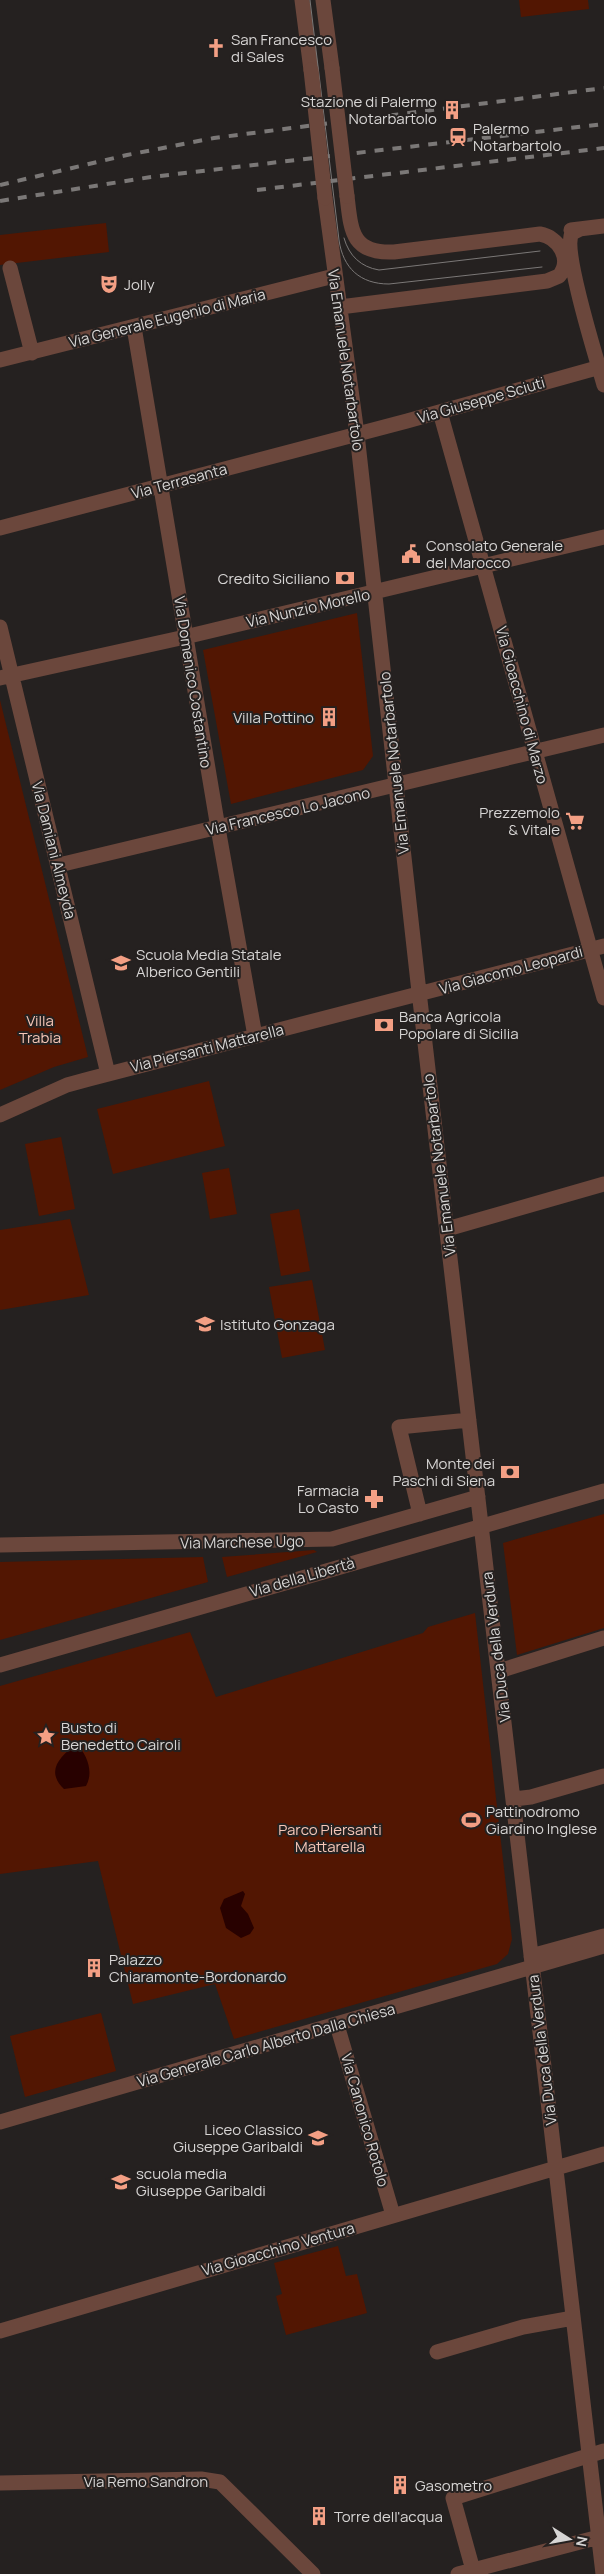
<svg xmlns="http://www.w3.org/2000/svg" width="604" height="2574" font-family="Manrope,sans-serif">
<rect width="100%" height="100%" fill="#252120"/>
<path fill="#521602" d="M519,0H588L589,9L521,17Z
M106,223L109,252L0,265V235Z
M357,613L373,756L363,770L231,804L203,650Z
M0,700L88,1057L54,1067L0,1090Z
M209,1081L225,1146L113,1174L97,1109Z
M61,1137L75,1209L39,1216L25,1144Z
M229,1168L237,1214L210,1219L202,1173Z
M299,1209L310,1271L281,1276L270,1214Z
M70,1219L89,1295L0,1310V1230Z
M312,1280L325,1350L282,1358L269,1287Z
M604,1514V1628L517,1655L503,1543Z
M314,1550L317,1552L227,1577L222,1557Z
M203,1557L208,1582L0,1640V1562Z
M475,1613L512,1939L508,1954L497,1964L234,2039L215,1984L133,2004L98,1861L0,1874V1686L190,1632L216,1697L423,1633L428,1627Z
M101,2013L116,2071L25,2097L10,2036Z
M338,2246L346,2276L357,2274L367,2313L286,2335L276,2296L282,2294L274,2263Z"/>
<path fill="#280100" d="M77,1744C87,1755 94,1772 86,1786L64,1789C45,1771 60,1756 77,1744Z
M243,1891L245,1894L241,1906L248,1914L254,1928L250,1934L241,1938L226,1928L220,1908L224,1899Z"/>
<g fill="none" stroke-linecap="round" stroke-linejoin="round">
<path stroke="#6b473c" stroke-width="15" d="M302,0L311,70
M323,0L332,68
M325,198L357,434L418,983L603,2574
M580,229L572,233C562,250 597,360 604,385
M571,230L604,226
M10,268L32,353
M340,307L547,281L559,276C573,259 558,237 540,234L394,252C351,254 351,230 347,196
M134,327L218,828L255,1036
M0,360L334,276
M440,412L604,998
M0,528L407,421L604,366
M0,627L108,1074
M0,678L185,637L604,537
M59,865L604,735
M0,1115L67,1085L89,1079L604,946
M447,1229L604,1184
M420,1514L399,1427L469,1420
M0,1545L332,1539L478,1497
M0,1665L604,1491
M499,1671L604,1638
M514,1799L531,1797L604,1776
M531,1956L604,1936
M337,2025L393,2215
M0,2122L604,1946
M0,2331L604,2154
M437,2352L523,2327L573,2318
M0,2483L201,2479L220,2482L313,2574
M473,2570L453,2498L604,2451
M458,2574L599,2537"/>
<path stroke="#7b7877" stroke-width="1" d="M310,0L339,240C343,268 360,284 389,284L542,267
M344,238C349,256 361,267 379,270L540,251"/>
<path stroke="#7b7877" stroke-width="4" stroke-dasharray="9 9" stroke-linecap="butt" d="M0,185L127,155L214,138L604,88
M257,190L604,148
M0,201L151,177L604,124"/>
<path stroke="#6b473c" stroke-width="15" d="M332,68L347,196
M311,70L325,198"/>
</g>
<defs>
<g id="church-bare" transform="scale(1.5)"><path d="M-1.2-6h2.4v3.5h3.3v2.4h-3.3V6h-2.4V-.1h-3.3v-2.4h3.3Z" fill="#f39f84" stroke="#252120" stroke-width="2.5" paint-order="stroke"/></g>
<g id="building-bare" transform="scale(1.5)"><path d="M-4-6H4V6H1V3H-1V6H-4ZM-2.5-4.3h1.7v1.8h-1.7ZM.8-4.3h1.7v1.8H.8ZM-2.5-1h1.7V.8h-1.7ZM.8-1h1.7V.8H.8Z" fill="#f39f84" stroke="#252120" stroke-width="2.5" paint-order="stroke"/></g>
<g id="station-bare" transform="scale(1.5)"><path d="M-3-6H3Q5-6 5-4V2Q5 4 3 4L4.5 6H3L1.5 4h-3L-3 6H-4.5L-3 4Q-5 4-5 2V-4Q-5-6-3-6ZM-3.5-4v3h7v-3ZM-3.5 1v1.5H-2V1ZM2 1v1.5H3.5V1Z" fill="#f39f84" stroke="#252120" stroke-width="2.5" paint-order="stroke"/></g>
<g id="theatre-bare" transform="scale(1.5)"><path d="M-5-5.5Q0-4 5-5.5V0Q5 5 0 6Q-5 5-5 0ZM-3.3-2.5H-1v1.5H-3.3ZM1-2.5H3.3v1.5H1ZM-2.8 1Q0 5.5 2.8 1Z" fill="#f39f84" stroke="#252120" stroke-width="2.5" paint-order="stroke"/></g>
<g id="civic-bare" transform="scale(1.5)"><path d="M-.6-6.5H3V-4.5H.6V-3L4-1V1h2V6H-6V1h2V-1L-.6-3ZM-1.2 2.5V6h2.4V2.5Z" fill="#f39f84" stroke="#252120" stroke-width="2.5" paint-order="stroke"/></g>
<g id="bank-bare" transform="scale(1.5)"><path d="M-6-4H6V4H-6ZM0-2.3a2.3 2.3 0 1 0 0 4.6a2.3 2.3 0 1 0 0-4.6Z" fill="#f39f84" stroke="#252120" stroke-width="2.5" paint-order="stroke"/></g>
<g id="supermarket-bare" transform="scale(1.5)"><path d="M-6-5.5h2.5l.6 2H6L4.5 2H-2.5L-4.4-4H-6ZM-1.5 3.2a1.3 1.3 0 1 0 .1 0ZM3 3.2a1.3 1.3 0 1 0 .1 0Z" fill="#f39f84" stroke="#252120" stroke-width="2.5" paint-order="stroke"/></g>
<g id="school-bare" transform="scale(1.5)"><path d="M0-5L7-2L0 1L-7-2ZM-4 1L0 2.5L4 1V4Q0 6-4 4Z" fill="#f39f84" stroke="#252120" stroke-width="2.5" paint-order="stroke"/></g>
<g id="pharmacy-bare" transform="scale(1.5)"><path d="M-2-6h4v4h4v4h-4v4h-4v-4h-4v-4h4Z" fill="#f39f84" stroke="#252120" stroke-width="2.5" paint-order="stroke"/></g>
<g id="sight-bare" transform="scale(1.5)"><path d="M0-6L1.8-2.2L6-1.7L2.9 1.2L3.7 5.4L0 3.3L-3.7 5.4L-2.9 1.2L-6-1.7L-1.8-2.2Z" fill="#f39f84" stroke="#252120" stroke-width="2.5" paint-order="stroke"/></g>
<g id="stadium-bare" transform="scale(1.5)"><path d="M0-5a6.5 5 0 1 0 0 10a6.5 5 0 1 0 0-10ZM-3.5-1.8h7v3.6h-7Z" fill="#f39f84" stroke="#252120" stroke-width="2.5" paint-order="stroke"/></g>
</defs>
<g fill-rule="evenodd">
<use href="#church-bare" x="216" y="48"/>
<use href="#building-bare" x="452" y="110"/>
<use href="#station-bare" x="458" y="137"/>
<use href="#theatre-bare" x="109" y="284"/>
<use href="#civic-bare" x="411" y="554"/>
<use href="#bank-bare" x="345" y="578"/>
<use href="#building-bare" x="329" y="717"/>
<use href="#supermarket-bare" x="575" y="821"/>
<use href="#school-bare" x="121" y="963"/>
<use href="#bank-bare" x="384" y="1025"/>
<use href="#school-bare" x="205" y="1324"/>
<use href="#bank-bare" x="510" y="1472"/>
<use href="#pharmacy-bare" x="374" y="1499"/>
<use href="#sight-bare" x="46" y="1736"/>
<use href="#stadium-bare" x="471" y="1820"/>
<use href="#building-bare" x="94" y="1968"/>
<use href="#school-bare" x="318" y="2138"/>
<use href="#school-bare" x="121" y="2182"/>
<use href="#building-bare" x="400" y="2485"/>
<use href="#building-bare" x="319" y="2516"/>
</g>
<g text-anchor="middle" dominant-baseline="central" stroke-width="4" stroke-linejoin="round" paint-order="stroke">
<g font-size="15" fill="#d7d5d4" stroke="#252120" text-anchor="start">
<text x="231" y="39">San Francesco<tspan x="231" dy="17">di Sales</tspan></text>
<text x="437" y="101" text-anchor="end">Stazione di Palermo<tspan x="437" dy="17">Notarbartolo</tspan></text>
<text x="473" y="128">Palermo<tspan x="473" dy="17">Notarbartolo</tspan></text>
<text x="124" y="284">Jolly</text>
<text x="426" y="545">Consolato Generale<tspan x="426" dy="17">del Marocco</tspan></text>
<text x="330" y="578" text-anchor="end">Credito Siciliano</text>
<text x="314" y="717" text-anchor="end">Villa Pottino</text>
<text x="560" y="812" text-anchor="end">Prezzemolo<tspan x="560" dy="17">&amp; Vitale</tspan></text>
<text x="136" y="954">Scuola Media Statale<tspan x="136" dy="17">Alberico Gentili</tspan></text>
<text x="399" y="1016">Banca Agricola<tspan x="399" dy="17">Popolare di Sicilia</tspan></text>
<text x="220" y="1324">Istituto Gonzaga</text>
<text x="495" y="1463" text-anchor="end">Monte dei<tspan x="495" dy="17">Paschi di Siena</tspan></text>
<text x="359" y="1490" text-anchor="end">Farmacia<tspan x="359" dy="17">Lo Casto</tspan></text>
<text x="61" y="1727">Busto di<tspan x="61" dy="17">Benedetto Cairoli</tspan></text>
<text x="486" y="1811">Pattinodromo<tspan x="486" dy="17">Giardino Inglese</tspan></text>
<text x="109" y="1959">Palazzo<tspan x="109" dy="17">Chiaramonte-Bordonardo</tspan></text>
<text x="303" y="2129" text-anchor="end">Liceo Classico<tspan x="303" dy="17">Giuseppe Garibaldi</tspan></text>
<text x="136" y="2173">scuola media<tspan x="136" dy="17">Giuseppe Garibaldi</tspan></text>
<text x="415" y="2485">Gasometro</text>
<text x="334" y="2516">Torre dell'acqua</text>
</g>
<g font-size="15" fill="#d7d5d4" stroke="#252120">
<text transform="translate(167 318) rotate(-14)">Via Generale Eugenio di Maria</text>
<text transform="translate(346 360) rotate(82)">Via Emanuele Notarbartolo</text>
<text transform="translate(481 400) rotate(-16)">Via Giuseppe Sciuti</text>
<text transform="translate(179 481) rotate(-15)">Via Terrasanta</text>
<text transform="translate(308 608) rotate(-13)">Via Nunzio Morello</text>
<text transform="translate(193 682) rotate(81)">Via Domenico Costantino</text>
<text transform="translate(522 705) rotate(75)">Via Gioacchino di Marzo</text>
<text transform="translate(394 763) rotate(-96)">Via Emanuele Notarbartolo</text>
<text transform="translate(288 811) rotate(-13)">Via Francesco Lo Jacono</text>
<text transform="translate(54 850) rotate(76)">Via Damiani Almeyda</text>
<text transform="translate(511 970) rotate(-15)">Via Giacomo Leopardi</text>
<text transform="translate(207 1048) rotate(-14)">Via Piersanti Mattarella</text>
<text transform="translate(439 1165) rotate(-97)">Via Emanuele Notarbartolo</text>
<text transform="translate(242 1542) rotate(-1)">Via Marchese Ugo</text>
<text transform="translate(302 1577) rotate(-16)">Via della Libertà</text>
<text transform="translate(496 1647) rotate(-97)">Via Duca della Verdura</text>
<text transform="translate(266 2045) rotate(-16)">Via Generale Carlo Alberto Dalla Chiesa</text>
<text transform="translate(542 2050) rotate(-97)">Via Duca della Verdura</text>
<text transform="translate(365 2120) rotate(74)">Via Canonico Rotolo</text>
<text transform="translate(278 2249) rotate(-16)">Via Gioacchino Ventura</text>
<text x="146" y="2481">Via Remo Sandron</text>
</g>
<g font-size="15" fill="#f6c6b7" stroke="#252120">
<text x="40" y="1020">Villa<tspan x="40" dy="17">Trabia</tspan></text>
<text x="330" y="1829">Parco Piersanti<tspan x="330" dy="17">Mattarella</tspan></text>
</g>
</g>
<g transform="translate(569 2539) rotate(101)" stroke="#252120" stroke-width="4" paint-order="stroke">
<path d="M0-4L9 19L0 12L-9 19Z" fill="#d7d5d4"/>
<text y="-8" font-size="14" font-weight="bold" text-anchor="middle" fill="#d7d5d4">N</text>
</g>
</svg>
